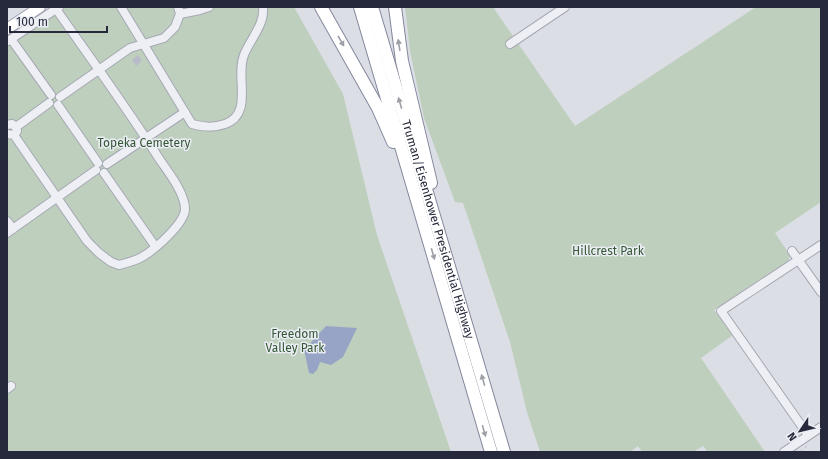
<svg xmlns="http://www.w3.org/2000/svg" width="828" height="459" font-family="'Fira Sans',sans-serif">
<rect width="100%" height="100%" fill="#dcdee6"/>
<path fill="#becfbd" d="M57,7H294L343,94L377,235L451,452H7V40Z
M405,7H493L575,126L756,7H821V202L775,233L790,255L788,262L714,310L733,335L701,358L765,452H708L703,446L693,452H642L638,446L630,452H540L527,412L510,342L463,203L455,202L424,118L410,51Z"/>
<path fill="#97a4c5" d="M326,326L357,328L343,357L331,365L320,362L317,370L313,374L309,373L304,350Z"/>
<path fill="#b9bcc8" d="M138,55L142,61L136,66L132,60Z"/>
<g fill="none" stroke-linecap="round" stroke-linejoin="round">
<g stroke="#a5a8b3" stroke-width="10">
<path id="minor" d="M121,7L192,124C204,127 213,128 225,124C254,114 235,77 244,55C250,39 265,25 263,7
M180,14L200,10L209,7
M11,39L51,95
M8,41L59,7
M510,44L565,7
M60,97L130,48L164,38L175,27L180,14L178,7
M58,105L98,163
M7,125L12,124L16,127L17,131L14,135L7,134
M16,127L49,103
M14,135L87,241L99,253L111,262L119,265C127,263 135,261 142,257C154,250 186,223 185,208C184,192 169,173 160,160C127,108 91,59 56,9
M107,164L185,112
M104,173L155,246
M7,221L13,229
M7,233L96,170
M792,251L821,292
M7,389L11,386
M808,435L721,311L821,245
M784,452L821,427"/>
</g>
<g stroke="#9ca0b1" stroke-width="12">
<path id="major" d="M7,29L40,7"/>
</g>
<g stroke="#84889c" stroke-width="14">
<g id="highway">
<path d="M321,7L378,108L393,142"/>
<path d="M360,7L491,452"/>
<path id="s1" d="M372,7L504,452"/>
<path d="M395,7L402,61L431,183"/>
</g>
</g>
<path stroke="#babcc4" stroke-width="1" stroke-dasharray="3 3" stroke-linecap="butt" d="M800,452L808,445"/>
<use href="#minor" stroke="#eeeff4" stroke-width="8"/>
<use href="#major" stroke="#fff" stroke-width="10"/>
<use href="#highway" stroke="#fff" stroke-width="12"/>
</g>
<defs><path id="oneway-solid" d="M-6-.8H1V-3.2L6.5 0L1 3.2V.8H-6Z"/></defs>
<g fill="#9d9fa7">
<use href="#oneway-solid" transform="translate(341 41) rotate(60)"/>
<use href="#oneway-solid" transform="translate(399 45) rotate(-99)"/>
<use href="#oneway-solid" transform="translate(400 103) rotate(-106)"/>
<use href="#oneway-solid" transform="translate(433 254) rotate(74)"/>
<use href="#oneway-solid" transform="translate(483 380) rotate(-106)"/>
<use href="#oneway-solid" transform="translate(484 431) rotate(74)"/>
</g>
<g text-anchor="middle" dominant-baseline="central" stroke-width="3" stroke-linejoin="round" paint-order="stroke">
<g font-size="12" fill="#345735" stroke="#ebedf4">
<text x="144" y="143">Topeka Cemetery</text>
<text x="608" y="251">Hillcrest Park</text>
<text x="295" y="334">Freedom<tspan x="295" dy="14">Valley Park</tspan></text>
</g>
<g font-size="12" fill="#26293b" stroke="#ebedf4">
<text stroke="none"><textPath href="#s1" startOffset="232">Truman/Eisenhower Presidential Highway</textPath></text>
</g>
</g>
<rect width="828" height="459" fill="none" stroke="#26293b" stroke-width="16"/>
<g transform="translate(800 431) rotate(235)" stroke="#ebedf4" stroke-width="3" paint-order="stroke">
<path d="M0-3L7 15L0 10L-7 15Z" fill="#26293b"/>
<text y="-6" font-size="11" font-weight="bold" text-anchor="middle" fill="#26293b">N</text>
</g>
<path d="M10 26v6h97v-6" fill="none" stroke="#26293b" stroke-width="2"/>
<text x="16" y="26" font-size="12" fill="#26293b" stroke="#ebedf4" stroke-width="3" paint-order="stroke">100 m</text>
</svg>
